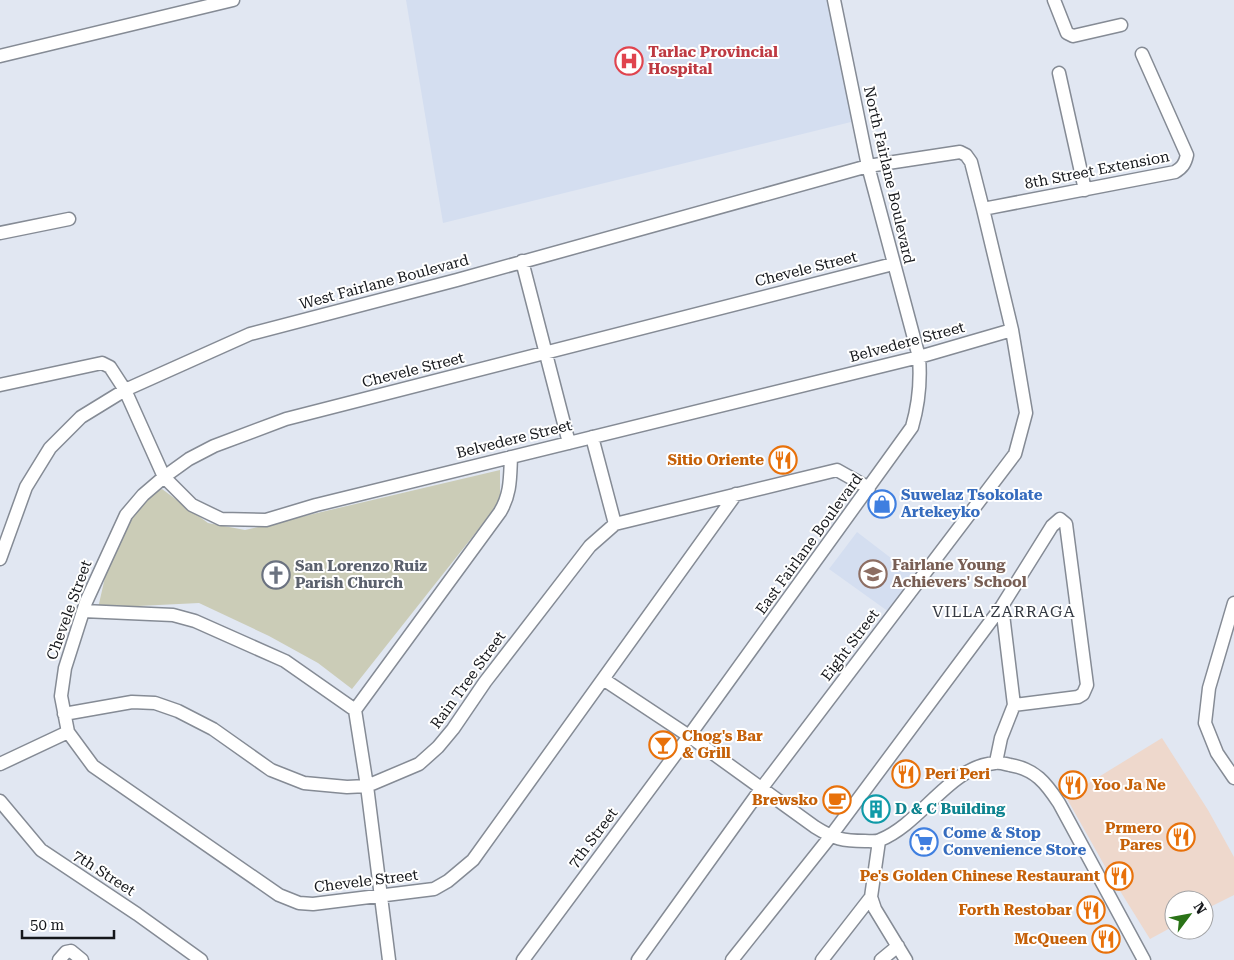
<svg xmlns="http://www.w3.org/2000/svg" width="1234" height="960" font-family="'Roboto Serif',serif">
<rect width="100%" height="100%" fill="#e1e7f2"/>
<path fill="#eed8cc" d="M1162,738L1208,810L1234,857V895L1204,910V900H1174V926L1150,939L1107,870L1066,797Z"/>
<path fill="#d4def0" d="M406,0H830L855,121L443,223Z
M857,532L917,578L889,612L829,569Z"/>
<path fill="#cbccb7" d="M500,470V502L352,689L318,663L269,636L199,603L98,608L114,538L143,500L162,489L208,523L245,530Z"/>
<g fill="none" stroke-linecap="round" stroke-linejoin="round">
<g stroke="#858b95" stroke-width="15">
<path id="minor" d="M1054,0L1067,33L1073,36L1121,25
M0,56L233,0
M1059,73L1085,190
M983,209L1175,172C1182,168 1185,164 1187,155L1142,54
M0,233L69,219
M522,261L569,443
M0,385L102,363L110,367L125,390L164,477L192,505L221,519L266,520L316,505L919,357L1012,330
M592,437L615,524
M736,494L473,860L448,881L434,889L313,904L299,903L279,895L93,766L68,732L61,696L65,668L86,602L126,515L143,495L164,477L189,459L214,446L286,419L893,264
M0,559L26,487L50,448L81,417L125,390L250,334L457,280L868,166L960,152L966,155L971,162L983,209L1012,330L1026,413L1015,454L761,789L638,960
M1234,603L1209,688L1205,723L1217,753L1234,778
M83,611L173,615L195,621L285,661L355,710
M603,679L689,736L815,827C834,839 843,841 865,841C870,841 876,842 880,840C922,823 950,766 995,763C1000,762 1005,764 1010,765C1035,769 1046,783 1059,803L1144,960
M64,714L132,702L155,703L178,711L213,729L271,770L304,783L347,787L367,786L419,764L438,747L453,729L485,682L590,546L615,524L837,470L869,488
M996,762L1001,738L1014,705L1002,606
M0,764L68,732
M0,801L41,850L137,914L201,960
M879,841L871,897L875,909L906,960
M59,960L66,952L71,951L82,960
M389,960L367,786L355,710L500,512C511,494 510,477 511,457
M523,960L689,736L912,427C919,403 921,382 919,357L868,166L834,0
M732,960L830,837L1002,606L1052,526L1060,519L1066,524L1087,685L1083,694L1078,697L1014,705
M822,960L871,897
M881,960L898,946"/>
</g>
<use href="#minor" stroke="#fff" stroke-width="12"/>
</g>
<defs>
<g id="hospital-ring" transform="scale(1.4375)"><circle r="9.5" fill="#fff" stroke="#e0444e" stroke-width="1.5"/><path d="M-5-5h3v3.5h4V-5h3V5h-3V1.5h-4V5h-3Z" fill="#e0444e"/></g>
<g id="restaurant-ring" transform="scale(1.4375)"><circle r="9.5" fill="#fff" stroke="#e8710a" stroke-width="1.5"/><path d="M-5-6h1v4h1v-4h1v4h1v-4h1v5L-1.5 .5V6h-2V.5L-5-1ZM5-6V6H3V1.5H1.5Q1.5-4 5-6Z" fill="#e8710a"/></g>
<g id="shop-ring" transform="scale(1.4375)"><circle r="9.5" fill="#fff" stroke="#3f7fe0" stroke-width="1.5"/><path d="M-5-2.5h2.3a2.7 3.5 0 0 1 5.4 0H5L5.5 6h-11ZM-1.5-2.5h3a1.5 2.3 0 0 0-3 0Z" fill="#3f7fe0"/></g>
<g id="school-ring" transform="scale(1.4375)"><circle r="9.5" fill="#fff" stroke="#8d6e63" stroke-width="1.5"/><path d="M0-5L7-2L0 1L-7-2ZM-4 1L0 2.5L4 1V4Q0 6-4 4Z" fill="#8d6e63"/></g>
<g id="church-ring" transform="scale(1.4375)"><circle r="9.5" fill="#fff" stroke="#6b7280" stroke-width="1.5"/><path d="M-1.2-6h2.4v3.5h3.3v2.4h-3.3V6h-2.4V-.1h-3.3v-2.4h3.3Z" fill="#6b7280"/></g>
<g id="bar-ring" transform="scale(1.4375)"><circle r="9.5" fill="#fff" stroke="#e8710a" stroke-width="1.5"/><path d="M-6-5H6L.8 .8V4.5H3.5V6h-7V4.5H-.8V.8Z" fill="#e8710a"/></g>
<g id="cafe-ring" transform="scale(1.4375)"><circle r="9.5" fill="#fff" stroke="#e8710a" stroke-width="1.5"/><path d="M-5.5-4.5H6V0H3Q3 3.5 0 3.5H-2.5Q-5.5 3.5-5.5 0ZM3-3.2v2h1.7v-2ZM-6 4.5H4V6H-6Z" fill="#e8710a"/></g>
<g id="building-ring" transform="scale(1.4375)"><circle r="9.5" fill="#fff" stroke="#0f9aa8" stroke-width="1.5"/><path d="M-4-6H4V6H1V3H-1V6H-4ZM-2.5-4.3h1.7v1.8h-1.7ZM.8-4.3h1.7v1.8H.8ZM-2.5-1h1.7V.8h-1.7ZM.8-1h1.7V.8H.8Z" fill="#0f9aa8"/></g>
<g id="supermarket-ring" transform="scale(1.4375)"><circle r="9.5" fill="#fff" stroke="#3f7fe0" stroke-width="1.5"/><path d="M-6-5.5h2.5l.6 2H6L4.5 2H-2.5L-4.4-4H-6ZM-1.5 3.2a1.3 1.3 0 1 0 .1 0ZM3 3.2a1.3 1.3 0 1 0 .1 0Z" fill="#3f7fe0"/></g>
</defs>
<g fill-rule="evenodd">
<use href="#hospital-ring" x="629" y="61"/>
<use href="#restaurant-ring" x="783" y="460"/>
<use href="#shop-ring" x="882" y="504"/>
<use href="#school-ring" x="873" y="574"/>
<use href="#church-ring" x="276" y="575"/>
<use href="#bar-ring" x="663" y="745"/>
<use href="#restaurant-ring" x="906" y="774"/>
<use href="#restaurant-ring" x="1073" y="785"/>
<use href="#cafe-ring" x="837" y="800"/>
<use href="#building-ring" x="876" y="809"/>
<use href="#restaurant-ring" x="1181" y="837"/>
<use href="#supermarket-ring" x="924" y="842"/>
<use href="#restaurant-ring" x="1119" y="876"/>
<use href="#restaurant-ring" x="1091" y="910"/>
<use href="#restaurant-ring" x="1106" y="939"/>
</g>
<g text-anchor="middle" dominant-baseline="central" stroke-width="4" stroke-linejoin="round" paint-order="stroke">
<g font-size="15" font-weight="bold" fill="#be3a42" stroke="#fff" text-anchor="start">
<text x="648" y="52">Tarlac Provincial<tspan x="648" dy="17">Hospital</tspan></text>
</g>
<g font-size="15" fill="#15171b" stroke="#fff">
<text transform="translate(1097 170) rotate(-11)">8th Street Extension</text>
<text transform="translate(889 175) rotate(77)">North Fairlane Boulevard</text>
<text transform="translate(806 269) rotate(-14)">Chevele Street</text>
<text transform="translate(384 282) rotate(-15)">West Fairlane Boulevard</text>
<text transform="translate(907 342) rotate(-15)">Belvedere Street</text>
<text transform="translate(413 370) rotate(-14)">Chevele Street</text>
<text transform="translate(514 439) rotate(-14)">Belvedere Street</text>
<text transform="translate(809 544) rotate(-54)">East Fairlane Boulevard</text>
<text transform="translate(69 610) rotate(-70)">Chevele Street</text>
<text transform="translate(850 645) rotate(-53)">Eight Street</text>
<text transform="translate(468 680) rotate(-54)">Rain Tree Street</text>
<text transform="translate(593 838) rotate(-53)">7th Street</text>
<text transform="translate(104 873) rotate(33)">7th Street</text>
<text transform="translate(366 881) rotate(-7)">Chevele Street</text>
</g>
<g font-size="15" font-weight="bold" fill="#c56008" stroke="#fff" text-anchor="end">
<text x="764" y="460">Sitio Oriente</text>
<text x="682" y="736" text-anchor="start">Chog's Bar<tspan x="682" dy="17">&amp; Grill</tspan></text>
<text x="925" y="774" text-anchor="start">Peri Peri</text>
<text x="1092" y="785" text-anchor="start">Yoo Ja Ne</text>
<text x="818" y="800">Brewsko</text>
<text x="1162" y="828">Prmero<tspan x="1162" dy="17">Pares</tspan></text>
<text x="1100" y="876">Pe's Golden Chinese Restaurant</text>
<text x="1072" y="910">Forth Restobar</text>
<text x="1087" y="939">McQueen</text>
</g>
<g font-size="15" font-weight="bold" fill="#366cbe" stroke="#fff" text-anchor="start">
<text x="901" y="495">Suwelaz Tsokolate<tspan x="901" dy="17">Artekeyko</tspan></text>
<text x="943" y="833">Come &amp; Stop<tspan x="943" dy="17">Convenience Store</tspan></text>
</g>
<g font-size="15" font-weight="bold" fill="#785e54" stroke="#fff" text-anchor="start">
<text x="892" y="565">Fairlane Young<tspan x="892" dy="17">Achievers' School</tspan></text>
</g>
<g font-size="15" font-weight="bold" fill="#5b616d" stroke="#fff" text-anchor="start">
<text x="295" y="566">San Lorenzo Ruiz<tspan x="295" dy="17">Parish Church</tspan></text>
</g>
<g font-size="15" font-weight="bold" fill="#0d838f" stroke="#fff" text-anchor="start">
<text x="895" y="809">D &amp; C Building</text>
</g>
<g font-size="16" letter-spacing="1" fill="#343942" stroke="#fff">
<text x="1004" y="611">VILLA ZARRAGA</text>
</g>
</g>
<g transform="translate(1189 915) rotate(58)"><circle r="24" fill="#ffffff" stroke="#a1a2a4"/>
<path d="M0-4L9 19L0 12L-9 19Z" fill="#2a7317"/>
<text y="-8" font-size="14" font-weight="bold" text-anchor="middle" fill="#15171b">N</text>
</g>
<path d="M22 930v8h92v-8" fill="none" stroke="#15171b" stroke-width="2.5"/>
<text x="30" y="930" font-size="15" fill="#15171b" stroke="#ffffff" stroke-width="4" paint-order="stroke">50 m</text>
</svg>
